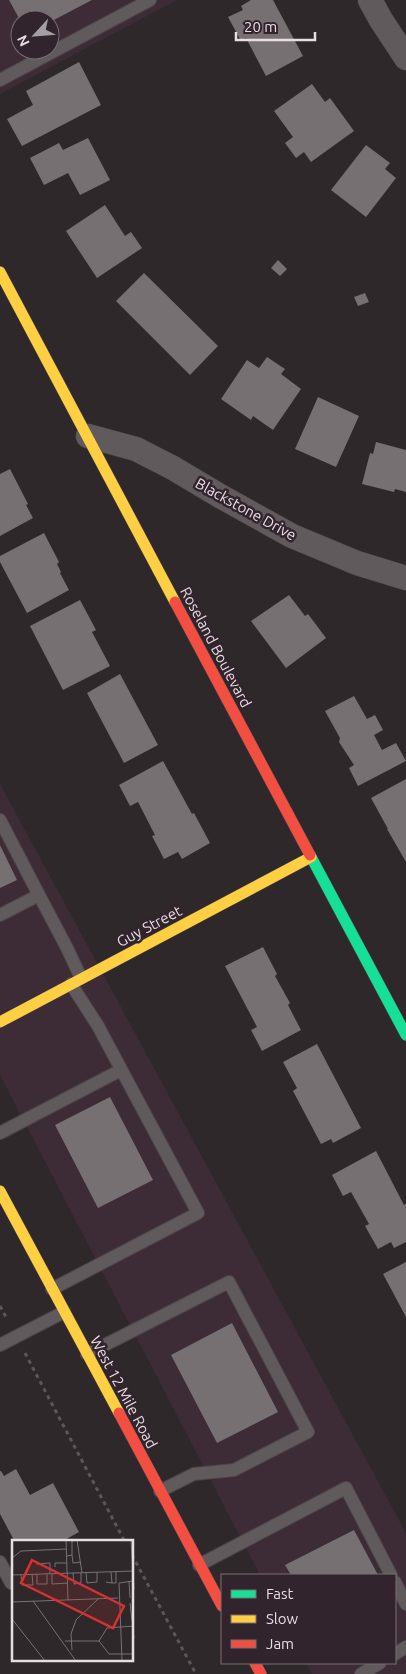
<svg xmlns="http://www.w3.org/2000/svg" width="406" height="1674" font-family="Ubuntu,sans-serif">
<rect width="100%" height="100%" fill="#2e282b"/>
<path fill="#3d2b35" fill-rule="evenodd" d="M0,0H177L0,94ZM20,20H50V50H20Z
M0,784L406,1533V1674H312L306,1663H395V1575H260L0,1075Z"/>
<path fill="#767072" d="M9,0H92L50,22V20H20Z
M251,0H273L303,56L266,76L246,38L241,41L228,17L243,10L241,6Z
M79,62L101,105L22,146L7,119L33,105L26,91Z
M312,84L325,102L330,98L354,131L311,162L304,152L296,158L285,143L293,137L274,111Z
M88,138L110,180L80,195L68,173L44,185L30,158L59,143L63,150Z
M366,145L390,163L385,169L396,178L366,217L331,190Z
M105,205L125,236L131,232L142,248L97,278L66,231Z
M278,260L287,269L280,276L271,268Z
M144,273L218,346L190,375L116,301Z
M365,293L369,302L358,306L354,297Z
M267,357L285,369L281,374L301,389L273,430L253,416L251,420L221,399L247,360L259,368Z
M318,397L359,416L336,467L295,449Z
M376,442L406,450V492L395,489L394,492L362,484L370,453L373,454Z
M10,469L28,504L26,505L33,518L0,536V474Z
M44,533L59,562L57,564L61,572L60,573L69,590L27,613L0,562V556Z
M289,595L305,616L308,614L326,638L286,668L251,621Z
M80,600L96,630L92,632L110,666L63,690L30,626Z
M120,674L158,745L124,763L87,693Z
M354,696L367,719L375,715L383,730L374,735L382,750L396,743L406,761L358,786L349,768L354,765L339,742L340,738L325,711Z
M163,761L192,814L194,813L210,843L182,859L178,852L164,859L152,836L155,835L138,802L130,806L119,785Z
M406,779V862L387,829H388L371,798Z
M0,845L17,880L0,888Z
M263,947L277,974L275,976L290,1003L288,1005L301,1030L262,1051L251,1030L257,1027L225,966Z
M317,1044L361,1128L333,1143L331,1139L321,1144L293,1091L297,1088L283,1062Z
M110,1097L153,1180L98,1208L55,1125Z
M376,1151L404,1205L406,1204V1242L394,1248L391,1242L378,1249L365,1226L369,1224L351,1192L343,1196L332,1175Z
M406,1262V1317L383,1274Z
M232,1323L278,1412L217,1443L171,1355Z
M16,1469L30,1495L53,1483L79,1532L61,1542H15L0,1514V1471H1L4,1476Z
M354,1530L378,1575H291L285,1565Z"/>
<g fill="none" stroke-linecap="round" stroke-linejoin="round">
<g stroke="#4d4649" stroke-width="14">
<path id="lane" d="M0,80L150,0
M0,820L39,895L0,915
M39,895L67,948L81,978
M0,1133L121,1070
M52,1289L198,1213L98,1026L71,984
M0,1345L64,1312
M87,1354L229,1282L308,1432L234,1470L194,1474L160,1491
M0,1562L11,1583
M199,1565L346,1488L391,1575
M395,1582L406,1604
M395,1654L406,1647
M361,1674L380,1663"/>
</g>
<g stroke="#4d4649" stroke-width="25">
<path id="street" d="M370,0L381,20L406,58
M88,436L136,449L173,468L220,496L292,536L357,563L406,578"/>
</g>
<g stroke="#4d4649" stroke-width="12">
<path id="fast" d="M310,855L406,1035"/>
</g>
<g stroke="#4d4649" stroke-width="12">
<path id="slow" d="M0,272L175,602
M0,1022L311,857
M0,1191L119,1413"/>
</g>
<g stroke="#4d4649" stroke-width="12">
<path id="jam" d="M175,602L310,855
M119,1413L222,1606
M255,1663L261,1674"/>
</g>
<path stroke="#5b5659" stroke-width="3" stroke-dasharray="4 4" stroke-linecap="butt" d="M0,1306L7,1319
M25,1353L125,1542
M132,1555L196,1674"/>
<use href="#lane" stroke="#605a5d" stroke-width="12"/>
<use href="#street" stroke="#605a5d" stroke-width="24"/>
<use href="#fast" stroke="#16e098" stroke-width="11"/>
<use href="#slow" stroke="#ffcf43" stroke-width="11"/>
<use href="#jam" stroke="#f24e42" stroke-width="11"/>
</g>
<g text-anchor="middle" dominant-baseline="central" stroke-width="5" stroke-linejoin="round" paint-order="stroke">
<g font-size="15" fill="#e7dde3" stroke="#32242c">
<text transform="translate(246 509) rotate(29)">Blackstone Drive</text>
<text transform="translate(216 647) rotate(62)">Roseland Boulevard</text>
<text transform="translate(149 926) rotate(-28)">Guy Street</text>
<text transform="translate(124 1392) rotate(62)">West 12 Mile Road</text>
</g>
</g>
<g transform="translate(12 1540)">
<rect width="121" height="121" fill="#2e282b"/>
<path fill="none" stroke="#787075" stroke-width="1" d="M54,0L56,60M119,0L122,49M60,15L61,23L69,22M55,16L60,15V1L65,0L70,33M0,18L9,11L55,9M24,24L38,23V33M43,27V23H55M74,32L75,43L85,42V32M61,33L62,44L69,43V33M25,34V44H35V34M40,34V44L56,43M0,35L122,31M9,35L10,45H21L20,34M117,41L118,58M94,42L100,43L99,32M100,43H104V31M21,61L64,121M0,62L106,58M118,63L122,98M0,79L33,121M53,101H87M87,101L95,88L122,86M87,101L97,114H122M60,110L59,94L64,80L86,59M110,120L107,43L121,41"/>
<path fill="#d73131" fill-opacity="0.15" stroke="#d73131" stroke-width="2.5" d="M20,20L112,66L101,88L9,43Z"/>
<rect width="121" height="121" fill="none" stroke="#e7dde3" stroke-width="2.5"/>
</g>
<rect x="221" y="1574" width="175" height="90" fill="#32242c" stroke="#7a6e75"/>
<rect x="231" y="1590" width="25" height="8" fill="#16e098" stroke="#7a6e75"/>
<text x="266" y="1599" font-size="15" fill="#e7dde3">Fast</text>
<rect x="231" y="1615" width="25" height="8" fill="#ffcf43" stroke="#7a6e75"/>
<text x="266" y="1624" font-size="15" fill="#e7dde3">Slow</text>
<rect x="231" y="1640" width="25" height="8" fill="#f24e42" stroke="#7a6e75"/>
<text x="266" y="1649" font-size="15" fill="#e7dde3">Jam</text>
<g transform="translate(35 35) rotate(244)"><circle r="24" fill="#32242c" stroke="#7a6e75"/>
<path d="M0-4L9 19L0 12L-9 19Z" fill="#a69ea3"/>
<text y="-8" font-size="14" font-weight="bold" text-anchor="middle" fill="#e7dde3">N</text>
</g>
<path d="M236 32v8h79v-8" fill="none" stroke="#e7dde3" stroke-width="2.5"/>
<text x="244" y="32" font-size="15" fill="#e7dde3" stroke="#32242c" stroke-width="4" paint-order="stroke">20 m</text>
</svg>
